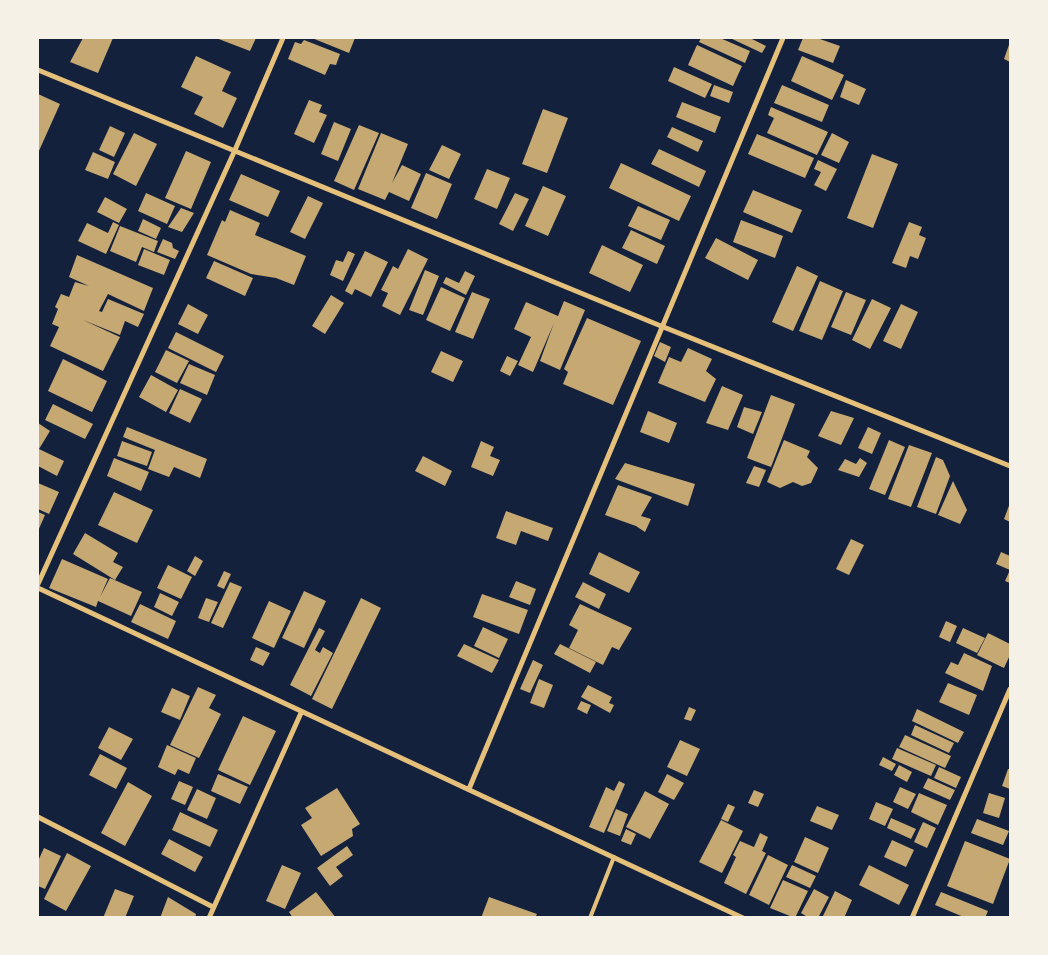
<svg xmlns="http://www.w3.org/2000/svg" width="1048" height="955" font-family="Roboto,sans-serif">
<rect width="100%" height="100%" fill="#14213d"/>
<path fill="#c6a872" d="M83,38H113L98,73L70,62Z
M216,38H256L250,51Z
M312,38H355L349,53Z
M701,38H720L750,51L745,63L699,42Z
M730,38H750L766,46L762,53Z
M803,38H817L840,46L833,63L798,50Z
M304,40L340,54L336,65L330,64L325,75L288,59L295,42L301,44Z
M1010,42V62L1004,59Z
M697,45L742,66L733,86L688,65Z
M196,56L231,72L222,91L237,98L223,128L194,114L203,97L181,87Z
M802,56L844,75L832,100L791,81Z
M674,67L712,84L705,98L668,81Z
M846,80L866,89L859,105L840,97Z
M714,85L733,92L729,103L710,96Z
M782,85L829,105L822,122L774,103Z
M38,94L60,104L38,153Z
M309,100L322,105L319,112L327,115L314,143L294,134Z
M682,102L721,117L715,133L676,117Z
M771,107L828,132L817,155L767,133L774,118L768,115Z
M543,109L568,118L547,173L522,164Z
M334,122L351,129L338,161L321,154Z
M359,125L379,133L354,190L334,181Z
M110,126L125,133L114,157L99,150Z
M672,127L703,141L698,152L667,137Z
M134,133L157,144L136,186L113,174Z
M381,133L408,144L392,183L402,165L421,174L409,201L389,192L385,200L358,189Z
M832,133L849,142L839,163L821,155Z
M757,134L814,158L805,178L748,154Z
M442,145L461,154L449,179L429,170Z
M659,149L706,171L699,187L651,164Z
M186,151L211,162L191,209L165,198Z
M93,152L115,162L108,179L85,170Z
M872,154L898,164L873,228L847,218Z
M818,160L837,169L826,191L814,185L821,172L814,169Z
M621,163L691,196L679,221L609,188Z
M487,169L510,178L497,209L474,199Z
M426,173L452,184L437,219L411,208Z
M241,174L280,191L268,217L229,200Z
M543,186L566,196L548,236L525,226Z
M753,190L802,210L792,233L743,212Z
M146,193L175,206L167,224L138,211Z
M515,193L529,199L513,231L499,224Z
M308,196L323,203L305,239L290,232Z
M105,197L127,209L119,223L97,212Z
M638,206L670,220L661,240L628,226Z
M181,208L194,213L182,232L168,227Z
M230,210L260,223L255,235L306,256L294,285L276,278L251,274L207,255L222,220L225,222Z
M143,219L161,228L156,239L138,231Z
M741,220L783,236L775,258L733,242Z
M113,222L119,225L106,254L78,241L87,223L108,233Z
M909,222L922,227L919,235L926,238L918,259L910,256L906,268L892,263Z
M120,226L158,241L154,252L142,247L136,262L110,251Z
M631,230L665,246L657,264L622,248Z
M716,238L758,260L748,280L705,258Z
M163,239L172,243L173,248L179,251L175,259L157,252Z
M602,245L643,265L630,292L589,273Z
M144,249L170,260L164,275L138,265Z
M408,249L428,259L400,315L382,306L388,293L381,290L393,266L398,269Z
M348,251L355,254L343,281L330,275L336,260L343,262Z
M365,251L388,262L371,297L355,289L352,295L345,291Z
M77,255L153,288L144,311L108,294L99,311L102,312L108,299L144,314L138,327L125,321L120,335L83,320L120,337L103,371L50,346L59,327L52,324L58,309L55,307L61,294L69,297L75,282L89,286L69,277Z
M214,261L253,278L245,296L206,278Z
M797,266L818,276L793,331L772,322Z
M425,270L439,276L423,315L409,310Z
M465,271L475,276L466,295L443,283L446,277L459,283Z
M820,281L843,291L822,340L799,331Z
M441,287L465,298L450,331L426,320Z
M472,292L490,299L473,339L455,332Z
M846,292L866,300L851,335L831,327Z
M331,295L344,303L325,334L312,326Z
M872,299L891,308L870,349L852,340Z
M564,301L585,310L560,370L540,361L554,323L533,372L518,365L531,337L514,329L526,302L558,316Z
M188,304L208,315L198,334L178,324Z
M901,304L918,312L901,349L883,341Z
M587,318L641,341L613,405L563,384L568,372L564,369Z
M176,332L224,356L216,372L168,348Z
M660,342L671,347L665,362L654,356Z
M688,348L712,359L706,371L716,379L705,402L658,383L669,357L681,362Z
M166,350L189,361L177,383L155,372Z
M441,351L463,361L453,382L431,372Z
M507,356L518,361L510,376L500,371Z
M63,359L107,381L92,412L48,391Z
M189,364L215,375L207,395L180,383Z
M151,375L178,390L166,412L139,397Z
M722,386L743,395L728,430L706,423Z
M180,389L202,399L190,423L169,413Z
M771,395L795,404L771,467L747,458Z
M53,404L93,424L85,439L45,420Z
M744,407L762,412L753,434L737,427Z
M648,411L677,423L669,443L640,432Z
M831,411L854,418L841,445L818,436Z
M38,423L50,431L39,449L64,461L57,476L38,466Z
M127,427L207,459L200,478L174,467L169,477L148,469L155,450L123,437Z
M868,427L881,433L872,454L858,448Z
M784,440L810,451L807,457L818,468L811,483L802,486L793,482L780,488L767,482Z
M889,440L905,447L885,495L869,489Z
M122,441L152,452L147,466L117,456Z
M481,441L494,447L490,456L500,460L493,476L471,467Z
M909,445L932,453L911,507L888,499Z
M423,456L452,471L445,486L415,471Z
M936,457L943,460L950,476L936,514L917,507Z
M114,458L149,472L141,491L107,476Z
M860,458L867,463L859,477L838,470L845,459L856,464Z
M625,463L695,484L688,506L615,479Z
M754,466L766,470L759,487L746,483Z
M953,481L967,510L960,524L938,515Z
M38,483L59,492L49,514L38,509Z
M618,485L652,497L641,516L651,519L645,532L636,526L605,515Z
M114,492L153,510L137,543L98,525Z
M1010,503V522L1004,519Z
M506,511L553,528L548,541L521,531L516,545L496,538Z
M38,512L45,515L38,531Z
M85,533L118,553L113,562L123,567L115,580L73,554Z
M851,539L864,545L849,575L836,569Z
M599,552L640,572L629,593L589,574Z
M1001,552L1010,556V583L1005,581L1010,570L996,564Z
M195,556L203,561L195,576L187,571Z
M62,559L108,579L100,597L110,578L142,592L131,616L98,601L96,607L49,588Z
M168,565L192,577L181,599L157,588Z
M224,571L231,574L224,589L217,586Z
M516,581L536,589L530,605L509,597Z
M230,582L242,587L223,628L211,623Z
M583,582L606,594L599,609L575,597Z
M304,591L326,601L304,648L282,638Z
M160,593L179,602L172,616L154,607Z
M482,594L528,610L519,634L473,617Z
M206,598L218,602L209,622L198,618Z
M361,598L381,608L332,709L312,699Z
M269,601L291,611L274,648L252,638Z
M140,604L176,621L168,639L131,622Z
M580,604L632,628L619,650L612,647L603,665L569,648L578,630L569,625Z
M946,621L957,626L950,642L939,637Z
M483,627L508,639L499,658L474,646Z
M319,628L325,631L315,650L320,653L323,647L333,653L311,696L290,685Z
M963,628L985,638L977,653L956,643Z
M988,633L1010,644V655L1004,668L977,655Z
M464,644L499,660L492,673L457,656Z
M560,644L596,662L590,673L554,654Z
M256,647L270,653L263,666L250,660Z
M964,653L992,666L983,691L945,673L951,662L958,665Z
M533,660L543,665L530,693L520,689Z
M539,679L553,685L544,708L530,703Z
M948,683L977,695L969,715L939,702Z
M588,685L612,697L609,703L614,705L610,713L581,697Z
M198,687L216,695L209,708L221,714L199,758L170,745Z
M172,688L190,696L180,720L161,712Z
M581,701L591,705L587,714L577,709Z
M689,707L696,710L691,721L684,719Z
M917,709L964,732L958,743L912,721Z
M243,716L276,731L250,785L218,770Z
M915,725L954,743L949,753L911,735Z
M109,727L133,739L121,760L98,748Z
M905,735L951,756L945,768L899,747Z
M680,740L700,749L687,776L667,767Z
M167,745L196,758L189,774L178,769L175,775L158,767Z
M897,748L936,765L931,776L892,759Z
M100,754L127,768L116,789L89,775Z
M883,757L896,764L892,771L879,765Z
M899,765L912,772L907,782L894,775Z
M939,767L961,777L956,788L934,778Z
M1008,769H1010V789L1002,786Z
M218,774L248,787L240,804L211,791Z
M667,774L684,783L674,800L658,792Z
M928,778L955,790L950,800L923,788Z
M179,781L193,787L185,805L171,799Z
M619,781L625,784L604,833L589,827L606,787L614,791Z
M128,782L152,796L125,846L101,833Z
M900,787L916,794L908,809L893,802Z
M337,788L360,824L352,829L353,836L321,856L301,825L312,818L305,808Z
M197,789L216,798L207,819L187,810Z
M754,790L764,794L758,807L748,803Z
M645,791L669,804L650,839L626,827Z
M919,793L947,805L938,825L911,812Z
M989,793L1005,798L999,818L983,813Z
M876,802L893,809L885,826L869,819Z
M728,804L735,807L728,822L721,819Z
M817,806L839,815L832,830L810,821Z
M616,809L628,814L620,836L607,831Z
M180,812L218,830L210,847L172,830Z
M891,818L916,829L911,839L887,828Z
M977,819L1009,831L1003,845L971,833Z
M721,820L743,831L722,873L699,862Z
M923,822L936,828L927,848L914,842Z
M626,829L636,834L631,845L621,841Z
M760,833L768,837L762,851L766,853L746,894L724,883L736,857L733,855L740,841L754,847Z
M805,837L829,848L818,873L794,862Z
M169,839L203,857L195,872L161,854Z
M892,840L914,850L906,867L884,857Z
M965,841L1010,859L993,904L947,886Z
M347,846L353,855L336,867L343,876L330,886L317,868Z
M44,848L61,856L45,889L38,886V861Z
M67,853L91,866L66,911L44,899Z
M768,855L788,865L769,905L749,895Z
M282,865L301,873L285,909L266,901Z
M792,865L816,876L810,888L786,877Z
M869,865L909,885L899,905L859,885Z
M783,880L808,891L795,918L770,908Z
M115,889L134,896L125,918H103Z
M814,889L829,897L818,918H809L801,913Z
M835,891L852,900L844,918H822Z
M316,892L336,918H293L289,912Z
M941,892L988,911L985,918H966L935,905Z
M168,897L196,914L195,918H160Z
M489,897L537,914L535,918H481Z"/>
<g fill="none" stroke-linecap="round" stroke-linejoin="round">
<path stroke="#e5c07b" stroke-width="4" d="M590,918L614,857"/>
<path stroke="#e5c07b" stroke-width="5" d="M38,70L661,326L1010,466
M38,584L235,150L283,38
M38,588L743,918
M469,789L783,38
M38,817L213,907
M209,918L301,713
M912,918L1010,689"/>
</g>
<rect width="1048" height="955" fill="none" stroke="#f6f1e7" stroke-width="78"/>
</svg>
